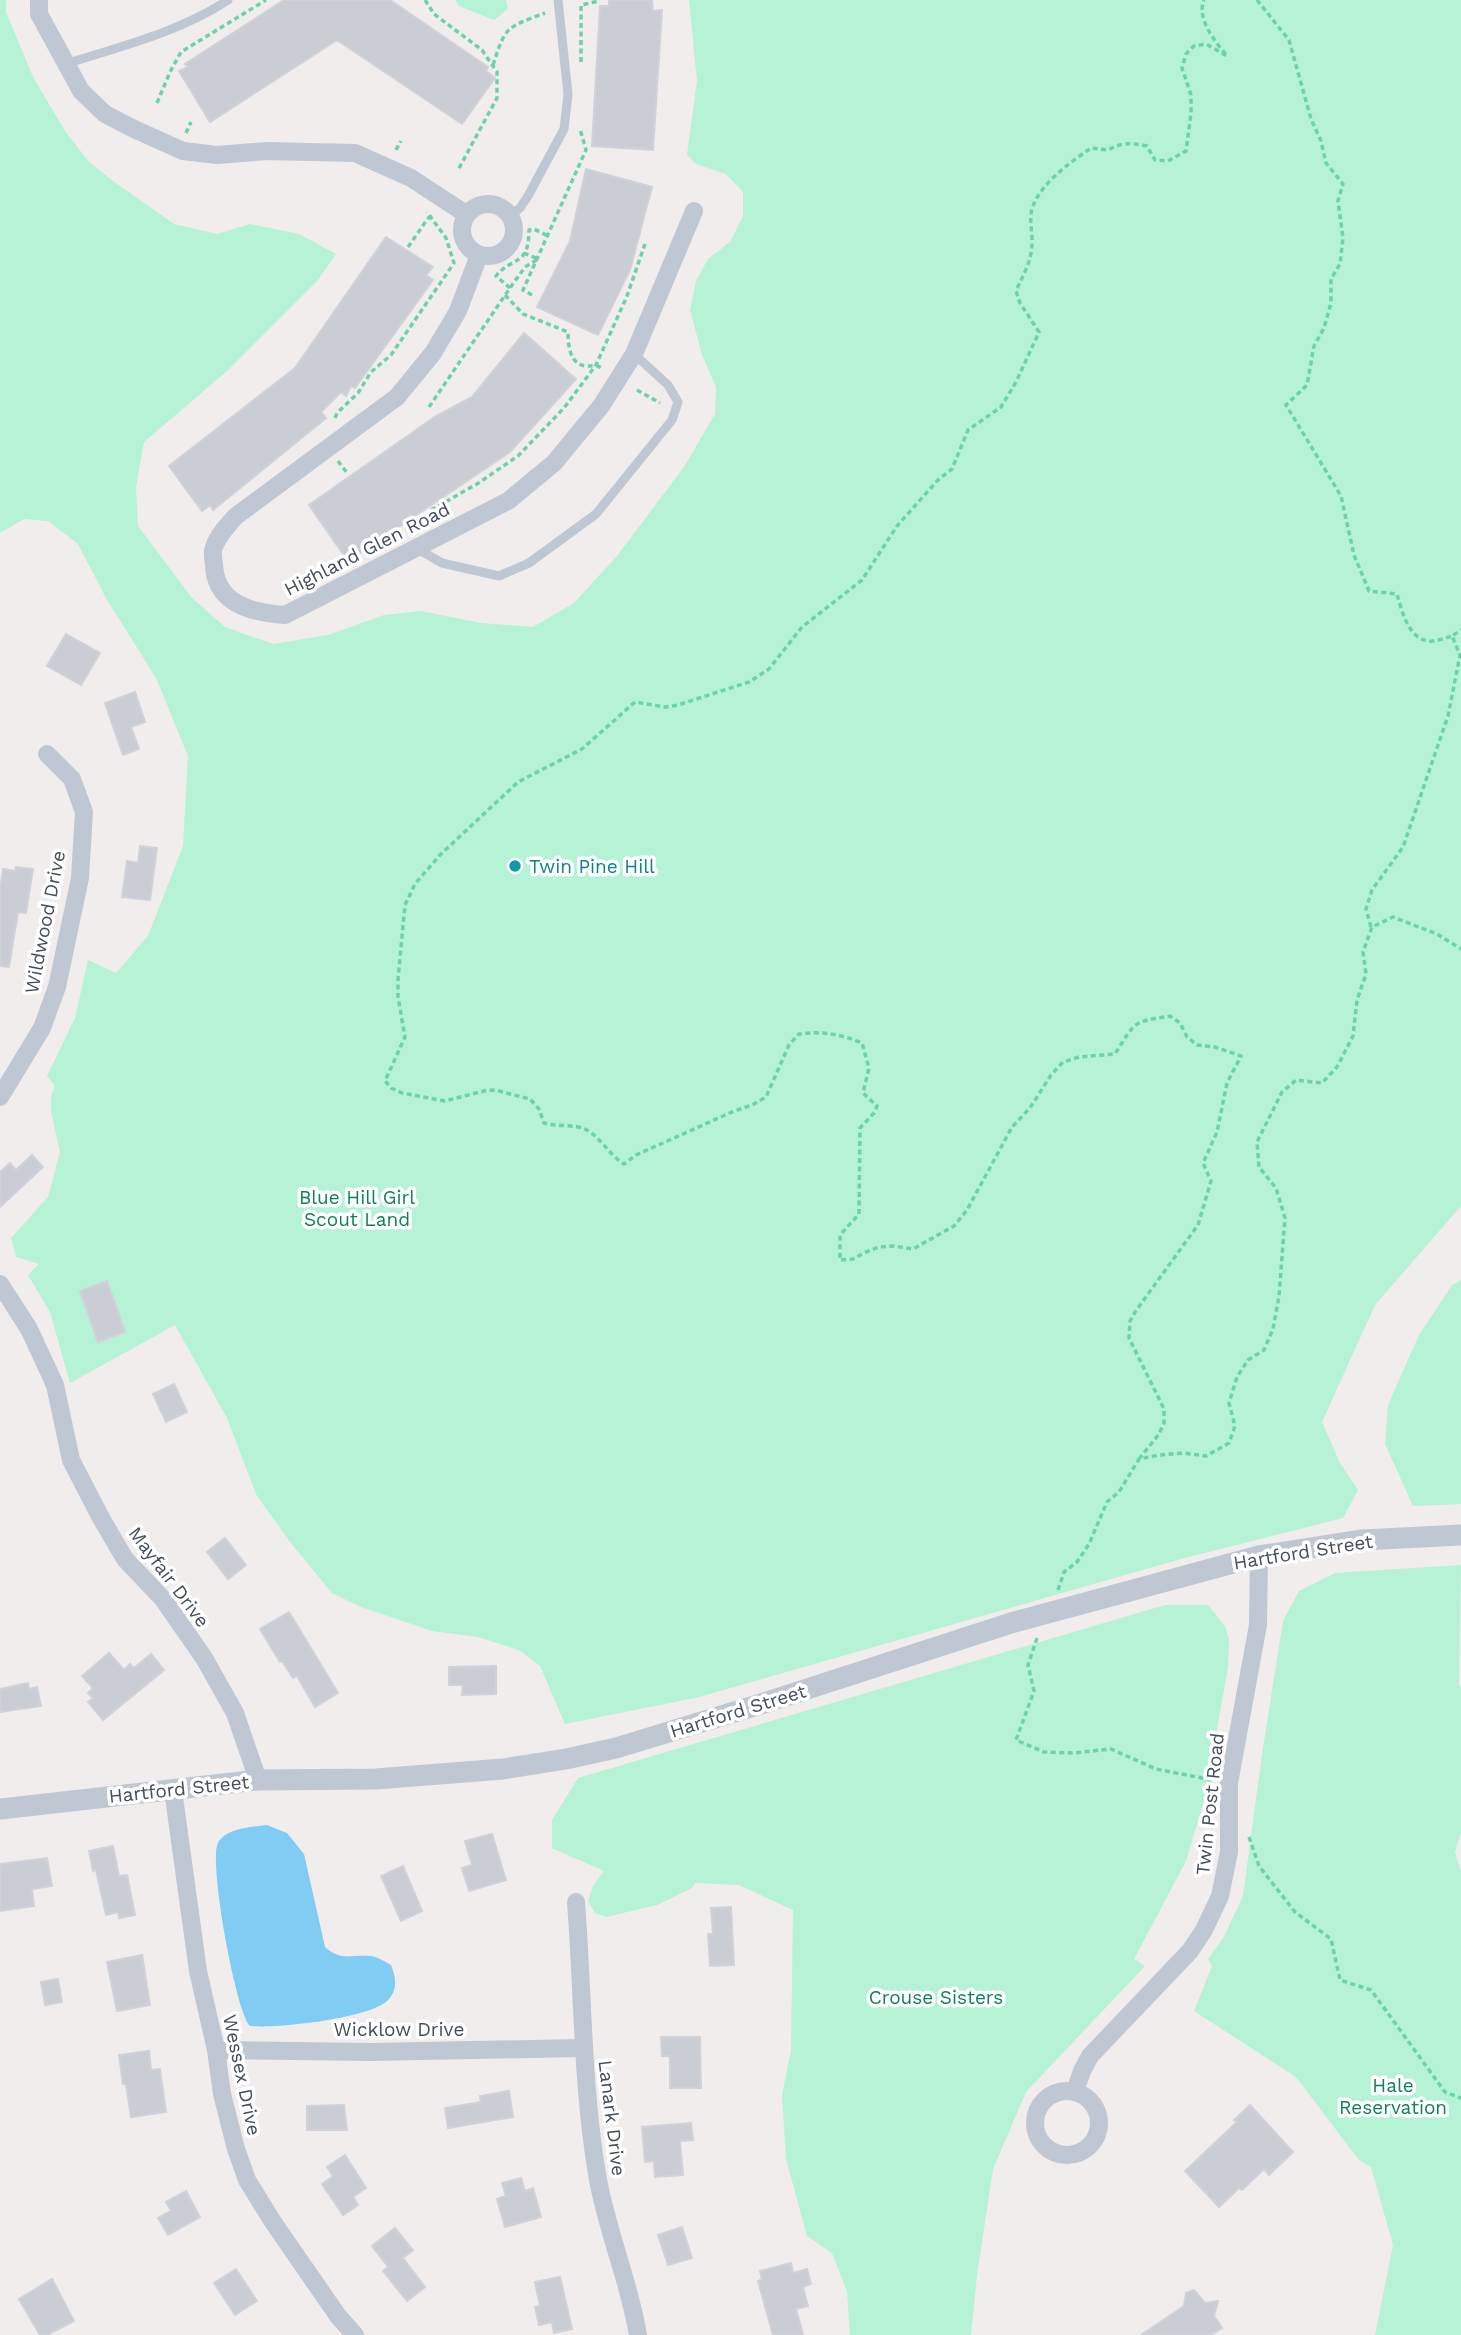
<svg xmlns="http://www.w3.org/2000/svg" width="1461" height="2335" font-family="'Work Sans',sans-serif">
<rect width="100%" height="100%" fill="#f0edec"/>
<path fill="#b6f2d5" d="M0,0H6V12L33,77L65,131L89,162L113,181L174,224L217,234L250,224L299,234L336,254L318,280L227,371L144,442L136,487L138,526L192,598L225,627L273,644L328,635L384,615L421,611L481,623L533,627L574,603L617,556L684,467L715,414L716,387L702,355L690,310L696,281L708,259L730,242L743,216V192L726,174L696,164L687,155L697,81L689,0H1461V1206L1375,1305L1322,1422L1340,1463L1358,1490L1343,1518L1181,1559L699,1697L565,1724L540,1666L519,1650L478,1637L432,1631L361,1607L332,1593L291,1543L257,1496L227,1418L175,1325L70,1383L50,1312L28,1275L39,1264L16,1257L11,1238L48,1197L60,1152L51,1112V1096L55,1086L47,1076L75,1018L88,960L116,973L148,936L183,846L188,756L156,678L106,598L78,544L48,521L24,519L0,533Z
M455,0H506L508,9L494,20L459,6Z
M1461,1280V1504L1413,1506L1385,1444L1388,1405L1419,1335L1452,1285Z
M1461,1565L1459,1685L1461,1687V1832L1455,1852L1461,1872V2335H1375L1393,2245L1371,2167L1359,2160L1296,2077L1194,2011L1212,1966L1208,1959L1224,1937L1243,1896L1262,1754L1283,1621L1299,1591L1335,1573Z
M1165,1605H1208L1225,1626L1229,1640L1228,1667L1205,1798L1186,1861L1134,1959L1145,1966L1026,2092L993,2169L977,2275L971,2335H850L847,2292L832,2253L807,2236L786,2159L782,2095L791,2050L793,1910L739,1885L695,1883L692,1888L657,1905L606,1917L595,1913L588,1901L593,1886L604,1871L552,1848V1820L578,1778Z"/>
<path fill="#80ccf2" d="M267,1825L287,1833L304,1854L325,1947C342,1962 350,1954 370,1956C377,1956 385,1962 391,1965C396,1978 398,1989 388,2000C372,2018 275,2029 250,2026C236,2013 208,1860 218,1843C226,1828 252,1827 267,1825Z"/>
<path fill="#cbcdd5" stroke="#d0d1d9" stroke-width="2" d="M284,0H390L488,67L486,71L495,78L462,124L337,40L210,122L179,71L188,67L185,64Z
M609,0H652L653,11L662,10L653,150L592,146L600,6H609Z
M586,169L652,187L630,270L598,335L537,307L570,241Z
M386,237L433,267L426,275L433,280L355,388L351,386L346,396L341,392L321,412L326,418L213,510L210,505L202,511L169,466L295,368Z
M524,333L576,379L510,452L348,561L309,505L436,416L472,397Z
M66,634L100,653L81,685L47,666Z
M135,692L145,722L131,727L139,749L123,755L105,703Z
M140,846L157,848L150,900L122,897L127,861L138,863Z
M16,867L33,869L26,913L18,912L9,967L0,966V890L3,869L15,871Z
M32,1155L43,1167L0,1207V1172L10,1163L16,1170Z
M107,1281L125,1332L98,1342L80,1291Z
M174,1384L187,1412L166,1422L153,1394Z
M225,1538L246,1565L228,1579L207,1552Z
M289,1612L338,1693L315,1707L297,1676L293,1678L282,1661L280,1662L260,1629Z
M109,1653L124,1670L130,1664L134,1668L151,1654L164,1670L103,1720L88,1702L93,1698L88,1693L93,1688L82,1676Z
M496,1666V1694L462,1695L463,1685H449V1667Z
M28,1683L29,1689L37,1687L41,1706L0,1712V1689Z
M492,1834L506,1880L469,1891L462,1868L472,1865L465,1841Z
M113,1846L119,1876L127,1875L135,1915L119,1918L118,1912L106,1915L96,1870L93,1871L89,1851Z
M47,1858L52,1886L32,1889L34,1906L0,1911V1864Z
M403,1866L422,1911L401,1921L381,1876Z
M731,1907L734,1965L710,1966L708,1934H713L711,1908Z
M142,1955L150,2005L117,2011L107,1962Z
M58,1979L62,2002L45,2005L41,1982Z
M661,2037H700L701,2088H670V2056H662Z
M149,2051L151,2070L160,2069L166,2112L131,2117L126,2084H123L119,2055Z
M509,2091L513,2117L448,2128L445,2108L481,2102L480,2096Z
M344,2105L347,2130H307V2106Z
M1250,2105L1293,2152L1269,2175L1264,2169L1242,2190L1239,2188L1219,2207L1185,2171L1237,2122L1234,2120Z
M691,2123L693,2140L680,2141L683,2175L655,2177L654,2161L645,2162L642,2127Z
M345,2155L366,2188L353,2197L358,2205L343,2215L322,2184L333,2176L327,2167Z
M521,2178L525,2191L533,2188L541,2217L505,2227L497,2199L506,2196L502,2183Z
M186,2191L200,2217L168,2235L158,2218L171,2211L166,2202Z
M682,2227L692,2258L668,2265L658,2235Z
M395,2228L413,2250L403,2258L425,2287L407,2301L383,2271L388,2267L372,2246Z
M791,2263L793,2273L807,2269L811,2284L803,2287L808,2306L796,2309L803,2335H773L758,2281L762,2279L760,2271Z
M236,2269L257,2301L235,2315L214,2283Z
M560,2277L572,2329L554,2333L552,2322L539,2325L535,2307L540,2306L535,2282Z
M52,2279L74,2321L47,2335H40L19,2299Z
M1194,2290L1205,2303L1218,2301L1214,2316L1222,2328L1211,2335H1141L1184,2306L1186,2293Z"/>
<g fill="none" stroke-linecap="round" stroke-linejoin="round">
<path stroke="#6cd2ac" stroke-width="3.5" stroke-dasharray="5 3.5" stroke-linecap="butt" d="M425,0L434,14L482,50L497,72V98L458,170
M1257,0L1289,40L1311,119L1321,141L1326,163L1343,184L1338,201L1343,238L1340,264L1331,279V303L1324,328L1314,346L1307,385L1286,405L1341,496L1354,555L1369,591L1397,594C1402,611 1408,638 1428,641C1435,642 1445,638 1452,636
M581,62V5L599,1
M493,65C506,25 506,28 545,13
M157,103L170,72L181,52L266,0
M186,133L191,122
M396,150L401,141
M408,247L429,217
M510,288L496,276C512,256 529,267 529,230L534,229L548,236
M505,295L523,314L568,332C568,351 572,371 596,365L603,369
M532,295L523,290L586,150L580,129
M637,390L660,403
M429,407L510,288L525,267L538,259L524,253
M335,418L337,413L358,393L371,372L391,355L454,263L446,238L427,212
M338,461L348,474
M431,510L477,484L518,456L564,408L596,365L627,296L645,244
M1371,927L1366,909L1372,890L1403,847L1448,716L1460,655L1452,636L1461,630
M1139,1459L1159,1434L1164,1423V1409L1129,1338L1130,1321L1135,1312L1198,1225L1211,1181L1203,1163L1217,1132L1227,1083L1241,1056L1215,1047L1197,1045L1187,1037L1180,1023L1170,1016C1132,1022 1136,1021 1115,1054L1079,1057L1063,1062L1051,1075L1030,1108L1012,1127L967,1210L954,1226L913,1249L894,1246L879,1247L866,1252L853,1259L840,1260V1235L859,1214L860,1128L874,1113L877,1106L863,1093L869,1068L862,1043C841,1034 821,1031 799,1034L789,1045L766,1097L752,1105L732,1112L636,1155L624,1164C609,1155 601,1137 585,1129C574,1124 557,1127 544,1123L539,1109L530,1099L514,1095L495,1090L484,1091L445,1101L402,1093L391,1088L385,1081L405,1037L398,997V979L405,905L415,884L440,855L518,782L582,749L635,702L665,707L678,705L749,682L769,669L802,627L862,580L897,526L938,480L952,469L968,430L1001,407L1016,382L1039,332L1020,303L1016,291C1023,275 1031,263 1032,245C1033,233 1028,218 1033,206C1042,182 1071,162 1091,148L1108,150C1122,142 1132,143 1147,146L1155,160L1168,161L1186,151L1191,113V95L1182,68L1186,54L1194,46L1206,44L1227,56C1215,41 1196,19 1204,0
M1058,1590L1064,1572L1077,1562L1089,1544L1107,1502L1119,1492L1139,1459L1159,1455L1184,1453L1206,1456L1229,1443L1235,1426L1229,1403L1237,1377L1248,1360L1264,1350L1273,1329L1279,1296L1285,1218L1276,1188L1259,1167L1257,1142L1282,1092L1296,1080L1322,1083L1337,1067L1353,1036L1357,1000L1366,974L1363,952L1372,927L1393,917L1437,934L1461,949
M1037,1638L1028,1665L1034,1691L1016,1740L1044,1752L1073,1753L1111,1749L1156,1769L1212,1780
M1249,1837L1259,1866L1295,1912L1331,1939L1340,1980L1371,1990L1445,2092L1461,2098"/>
<path stroke="#bfc7d3" stroke-width="9" d="M65,64C119,47 180,32 228,0
M510,216L520,208L528,196L564,129L568,94L558,0
M416,548L442,563L499,576L529,563L596,514L672,420L678,402L668,385L634,354"/>
<path stroke="#bfc7d3" stroke-width="18" d="M39,0V14L81,91L105,114L134,129L183,151L217,155L267,151L355,153L411,178L466,214
M462 230a26 26 0 1 1 52 0a26 26 0 1 1-52 0Z
M479,255L458,311L433,353L397,397L236,516C228,525 218,535 214,547C212,552 213,559 214,564C215,603 251,613 285,615L508,501L554,463L601,406L634,354L694,211
M0,1097L42,1028L57,987L80,878L84,812L72,779L47,754
M0,1284L29,1329L55,1385L71,1460L101,1518L125,1559L163,1599L204,1658L235,1713L258,1780
M173,1790L198,1971L216,2050L222,2094L236,2149L247,2180L273,2222L338,2316L355,2335
M576,1902C583,1993 582,2084 597,2174C606,2229 629,2280 638,2335
M216,2050L372,2052L582,2048
M1035 2123a32 32 0 1 1 64 0a32 32 0 1 1-64 0Z
M1075,2091L1082,2071L1090,2056L1190,1951L1204,1930L1220,1896L1229,1852V1783L1258,1625L1259,1556"/>
<path stroke="#bfc7d3" stroke-width="21" d="M0,1809L258,1780L376,1779L503,1769L566,1759L616,1748L767,1702L1011,1623L1259,1556L1362,1540L1461,1535"/>
</g>
<circle fill="#0f9aa8" stroke="#fff" stroke-width="2.5" cx="515" cy="866" r="7"/>
<g text-anchor="middle" dominant-baseline="central" stroke-width="7" stroke-linejoin="round" paint-order="stroke">
<g font-size="19" fill="#444d5b" stroke="#fff">
<text transform="translate(367 549) rotate(-27)">Highland Glen Road</text>
<text transform="translate(45 922) rotate(-79)">Wildwood Drive</text>
<text transform="translate(1303 1552) rotate(-9)">Hartford Street</text>
<text transform="translate(169 1577) rotate(53)">Mayfair Drive</text>
<text transform="translate(738 1711) rotate(-17)">Hartford Street</text>
<text transform="translate(179 1789) rotate(-6)">Hartford Street</text>
<text transform="translate(1210 1804) rotate(-84)">Twin Post Road</text>
<text x="399" y="2029">Wicklow Drive</text>
<text transform="translate(242 2075) rotate(78)">Wessex Drive</text>
<text transform="translate(612 2118) rotate(83)">Lanark Drive</text>
</g>
<g font-size="19" fill="#0d838f" stroke="#fff" text-anchor="start">
<text x="529" y="866">Twin Pine Hill</text>
</g>
<g font-size="19" fill="#108157" stroke="#fff">
<text x="357" y="1197">Blue Hill Girl<tspan x="357" dy="22">Scout Land</tspan></text>
<text x="936" y="1997">Crouse Sisters</text>
<text x="1393" y="2085">Hale<tspan x="1393" dy="22">Reservation</tspan></text>
</g>
</g>
</svg>
